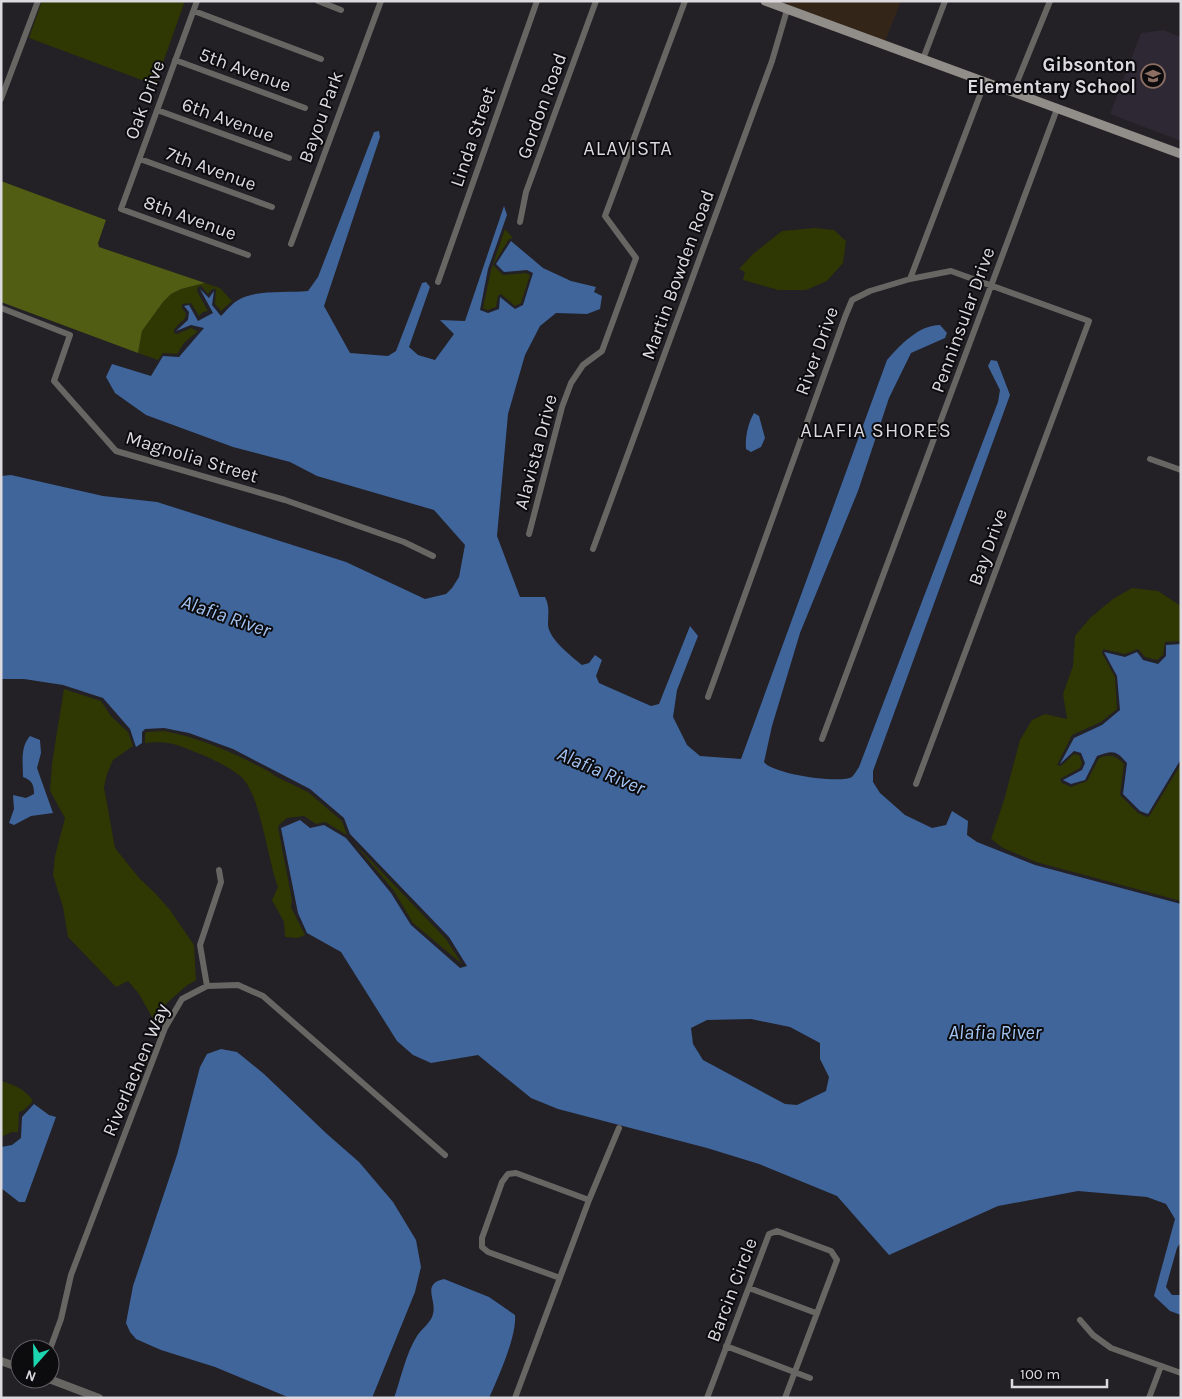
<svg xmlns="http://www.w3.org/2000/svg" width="1182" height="1399" font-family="Karla,sans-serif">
<rect width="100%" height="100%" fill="#232026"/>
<path fill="#332619" d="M776,1H901L885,41Z"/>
<path fill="#2d2833" d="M1163,30L1181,37V141L1110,114L1141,33Z"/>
<path fill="#2f3703" d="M42,1H185L155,85L29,38Z
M814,228L834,230L846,241L843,263L827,281L806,290H778L743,280L745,272L739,269L753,254L782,231Z
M505,229L513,238L509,239L493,265L503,275L526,273L530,275L521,303L515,306L501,294L498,296L496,307L488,310L483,308L491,270Z
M205,283L220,288L232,301L221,311L215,304L216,289H212L208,294L201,286L198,287L197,291L208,311L203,312L199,316L191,303L182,304V308L186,313L185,318L174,329V333L177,334L191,328L198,331L184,343L177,354L163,353L158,360L138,353L142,331L163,302L171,294L181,289Z
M1132,588L1158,591L1181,606V641L1165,642L1163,655L1157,660L1145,657L1138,649L1125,654L1103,649L1102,653L1115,677L1117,709L1101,722L1072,735L1057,765L1061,766L1074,754L1079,755L1082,763L1080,768L1060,779L1062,783L1071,787L1087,781L1099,758C1111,754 1115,755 1124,764L1120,795L1138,813L1147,817L1150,815L1181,764V901L1036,862L1003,848L991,839L1004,800L1020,740L1032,720L1045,714L1067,719L1063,694L1073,666L1075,636L1090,618L1113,599Z
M64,689L101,701L111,716L128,732L133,746L113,760L107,774L104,787L115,848L140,879L154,892L170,910L194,945L196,980L186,986L166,1004L157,1026L139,994L128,981L116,987L68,937L63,907L53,875L55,856L65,818L50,791L52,763Z
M164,731C202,738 236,754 270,772L275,776L308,792L342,821L347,835L325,822L316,824L304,816L287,818L280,824L278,827L292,900L291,907L305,935L298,938L285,937L284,922L272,900L278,887C268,862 260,791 240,776C229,767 213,759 200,754C179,745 168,740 145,743V734L146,732Z
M353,842L446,939L462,964L413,923L394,891Z
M1,1081C15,1085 25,1089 33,1101L24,1110L19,1112L18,1132H12L1,1137Z"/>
<path fill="#515d12" d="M1,181L106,220L98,243L99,247L205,283L181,289L171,294L163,302L142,331L138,353L1,302Z"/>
<path fill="#3f659b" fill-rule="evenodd" d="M379,131L380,137L324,306L350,353L388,356L396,351L422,283L426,282L430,287L409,347L418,355L435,360L454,334L440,320L465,321L504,206L507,215L488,269L480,310L488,313L499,309L500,297L515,309L523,305L533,273L527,270L504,272L496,264L511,241L543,268L571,281L596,287L594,292L602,296L600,309L587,314L556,313L540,326L525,355L508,414L497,536L520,597H545C550,607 548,614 548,625C549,639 571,656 582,665L589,663L595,655L602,660L596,676L599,683L651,706L659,704L690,626L698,636L677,690L673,717L687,745L700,756L741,759L887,360C900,345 919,325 940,325L947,333L945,338L911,353L889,398L858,491L800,633L772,726L764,762C772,774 840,784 852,777C854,775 857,770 859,767L998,402L1000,390L988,366L991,360L997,361L1010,395L873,771V782L880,793L905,815L932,828L946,825L952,811L968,821L967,835L977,842L1035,865L1181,904V1242L1177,1248L1166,1287L1172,1295H1181V1315L1170,1311L1154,1296L1175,1219L1166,1204L1147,1197L1078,1191L998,1206L889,1255L837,1196L759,1164L707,1148L558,1109L531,1098L478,1055L431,1063L413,1055L397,1041L341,952L307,933L298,913L281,828L300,820L310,828L324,825L346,838L391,893L411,925L460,968L467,966L449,937L350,834L344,818L310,789L233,749L189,733L164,728L145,729L142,732V743L136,747L130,729L103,698L63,685L24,679H1V476L11,475L103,496L157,502L346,562L425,599L446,594L452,588L459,577L465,545L434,510L317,476L290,462L233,447L146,415L115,393L106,377L112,364L151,376L163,356L179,357L204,328L191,325L176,331L188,320L189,312L184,306L189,305L198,321L213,313L200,289L209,298L214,291L212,305L221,316C228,309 233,302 242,298C258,290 289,293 308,291L318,277L374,132ZM751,1019L790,1027L820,1043V1059L829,1077L826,1091L797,1105L785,1104L703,1060L693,1044L691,1028L707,1020Z
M754,413L759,416L765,438L761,447L751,452L746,449C745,437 748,423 754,413Z
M1181,644V759L1148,814L1140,811L1123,794L1127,763C1116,750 1113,750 1097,756L1085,780L1071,784L1063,780L1082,770L1085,763L1081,753L1074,751L1060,764L1074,738L1102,725L1120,710L1117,676L1104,652L1125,657L1137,652L1143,660L1158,664L1166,656V645Z
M30,736L40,740L41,753L37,768L53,813L31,816L14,825L9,823L14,809L13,795L26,798L34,794C34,785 32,780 23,777C23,763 20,747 30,736Z
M221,1049L237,1052L264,1074L327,1134L359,1162L393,1202L416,1240L421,1267L415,1292L372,1398H290L215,1367L161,1350L136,1339L130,1332L126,1323L133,1286L177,1155L200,1067L207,1054Z
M34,1104L49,1115L56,1117L25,1202H19L1,1188V1147L12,1145L21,1138L22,1117Z
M444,1279L489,1297L515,1315C517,1336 498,1378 489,1398H394C401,1378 406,1353 417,1336C422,1328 431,1323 433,1314C437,1300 421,1284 444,1279Z"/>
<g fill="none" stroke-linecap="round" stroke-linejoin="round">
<path stroke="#686663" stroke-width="6" d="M197,1L121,209L248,255
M318,1L341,10
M194,11L321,59
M923,59L945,1
M175,60L305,108
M1013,92L1050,1
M1,99L38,1
M157,110L289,158
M140,159L272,207
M520,222L526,192L596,1
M291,244L381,1
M910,279L951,271L1089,321L916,784
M438,282L537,1
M1,308L70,335L54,381L116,451L285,500L404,542L433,556
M1150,459L1181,470
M529,534L562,407L571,383L583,365L602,351L636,258L605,216L685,1
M593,549L772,61L787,10
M708,697L845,317L852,300L870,291L910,279L985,82
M822,739L1057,109
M207,986L200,945L221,882L219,870
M560,1278L488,1252L482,1247V1238L502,1182L508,1174L516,1173L589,1200
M749,1288L816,1313
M1080,1320L1093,1335L1111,1348L1181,1373
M726,1346L810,1378
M50,1349L61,1319L71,1275L165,1028L182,999L207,986L238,985L263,996L445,1155
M515,1398L589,1200L619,1128
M707,1398L769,1234L777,1231L831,1251L837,1260L785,1398
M1149,1398L1161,1366"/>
<path stroke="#686663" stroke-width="8" d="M1,1361L20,1368
M49,1379L99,1398"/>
<path stroke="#918d89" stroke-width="9" d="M765,1L1181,154"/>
</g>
<defs>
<g id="school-ring" transform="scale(1.25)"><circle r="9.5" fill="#0c0b0d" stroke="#8d6e63" stroke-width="1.5"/><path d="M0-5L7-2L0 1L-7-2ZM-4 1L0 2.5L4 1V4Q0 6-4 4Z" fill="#8d6e63"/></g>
</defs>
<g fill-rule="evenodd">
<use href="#school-ring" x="1153" y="76"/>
</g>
<g text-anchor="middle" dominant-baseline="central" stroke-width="4" stroke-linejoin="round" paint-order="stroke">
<g font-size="19" font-weight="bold" fill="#dcdade" stroke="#0c0b0d" text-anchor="end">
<text x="1136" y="65">Gibsonton<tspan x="1136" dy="22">Elementary School</tspan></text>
</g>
<g font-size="19" fill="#dcdade" stroke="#0c0b0d">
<text transform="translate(245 70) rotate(20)">5th Avenue</text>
<text transform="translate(145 100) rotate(-70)">Oak Drive</text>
<text transform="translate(542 106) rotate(-70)">Gordon Road</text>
<text transform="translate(321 117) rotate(-70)">Bayou Park</text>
<text transform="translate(228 120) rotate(20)">6th Avenue</text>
<text transform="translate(473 137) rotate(-71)">Linda Street</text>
<text transform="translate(211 169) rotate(20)">7th Avenue</text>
<text transform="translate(190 218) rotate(20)">8th Avenue</text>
<text transform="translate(678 275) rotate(-70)">Martin Bowden Road</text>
<text transform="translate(963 320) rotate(-70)">Penninsular Drive</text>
<text transform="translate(817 351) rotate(-70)">River Drive</text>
<text transform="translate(536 452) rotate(-75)">Alavista Drive</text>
<text transform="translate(192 457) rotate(17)">Magnolia Street</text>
<text transform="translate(988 547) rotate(-70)">Bay Drive</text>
<text transform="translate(136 1070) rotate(-67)">Riverlachen Way</text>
<text transform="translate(732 1290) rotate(-69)">Barcin Circle</text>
</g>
<g font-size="20" letter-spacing="1" fill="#dcdade" stroke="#0c0b0d">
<text x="628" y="148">ALAVISTA</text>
<text x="876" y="430">ALAFIA SHORES</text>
</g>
<g font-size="20" font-style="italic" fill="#a2c3f2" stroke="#0c0b0d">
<text transform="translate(226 616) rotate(19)">Alafia River</text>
<text transform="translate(601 771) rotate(23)">Alafia River</text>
<text x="995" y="1032">Alafia River</text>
</g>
</g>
<rect width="1182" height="1399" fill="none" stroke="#dcdade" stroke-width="5"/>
<g transform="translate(35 1364) rotate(200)"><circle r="24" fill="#0c0b0d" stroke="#5f5e61"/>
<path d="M0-4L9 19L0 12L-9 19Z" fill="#1cd5b1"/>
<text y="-8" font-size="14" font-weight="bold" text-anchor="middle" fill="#dcdade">N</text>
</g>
<path d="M1012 1379v8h95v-8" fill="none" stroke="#dcdade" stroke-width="2.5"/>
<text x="1020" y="1379" font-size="15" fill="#dcdade" stroke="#0c0b0d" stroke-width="4" paint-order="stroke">100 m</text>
</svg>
